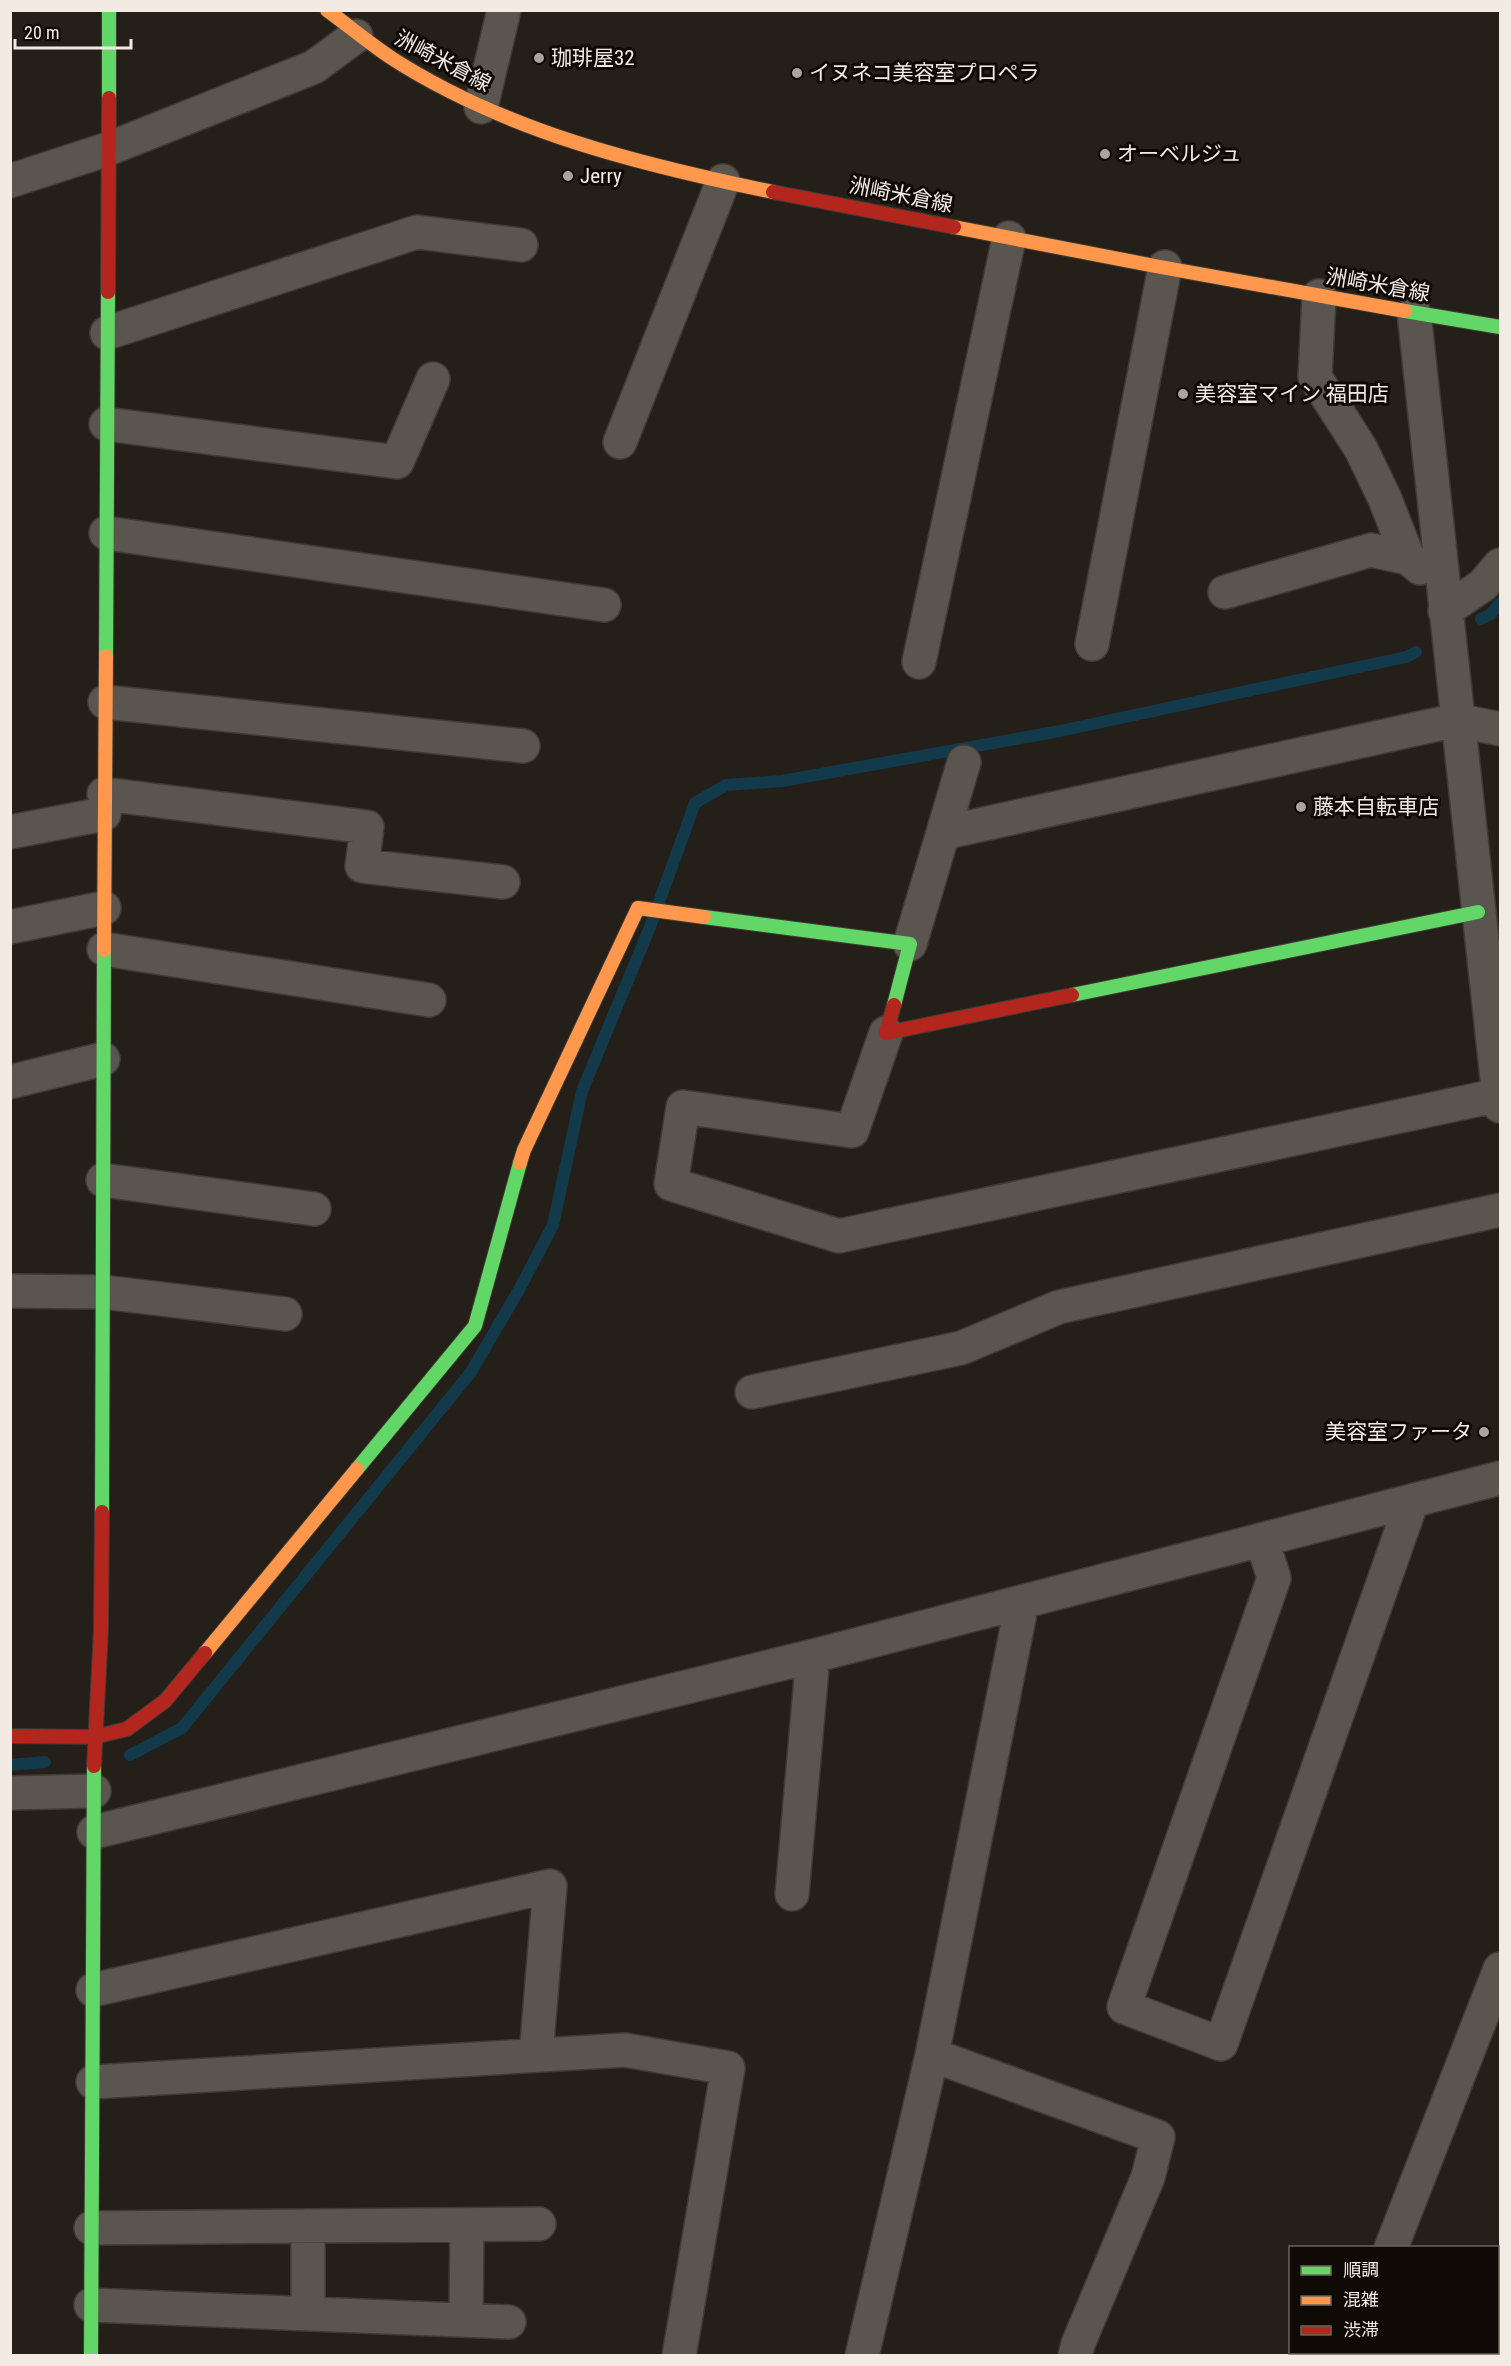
<svg xmlns="http://www.w3.org/2000/svg" width="1511" height="2366" font-family="'Roboto Condensed','Noto Sans JP',sans-serif">
<rect width="100%" height="100%" fill="#251f19"/>
<g fill="none" stroke-linecap="round" stroke-linejoin="round">
<path stroke="#123a4b" stroke-width="12" d="M1481,619L1491,614L1500,603
M130,1755L182,1728L471,1372L520,1288L553,1225L582,1091L650,927L695,803L726,785L782,781L1060,731L1406,657L1416,652
M10,1765L45,1762"/>
<g stroke="#3f3a35" stroke-width="36">
<path id="street" d="M481,107L504,10
M10,181L108,149L314,67L356,36
M1319,296L1315,377L1361,449L1385,499L1408,558
M1414,313L1500,1106
M107,333L417,232L521,245
M106,424L397,462L433,379
M620,442L723,181
M106,533L604,605
M1225,592L1371,550L1408,558L1420,568
M1445,611L1483,585L1500,565
M1092,644L1165,267
M919,662L1009,238
M105,702L523,746
M104,794L367,827L362,866L503,882
M10,832L104,814
M943,833L1457,720L1500,729
M10,927L104,908
M910,944L964,762
M104,949L429,1000
M886,1033L852,1131L683,1107L671,1184L839,1236L1499,1095
M10,1082L103,1059
M103,1180L314,1209
M10,1291L103,1292L285,1314
M752,1392L961,1348L1059,1307L1500,1210
M1262,1540L1274,1578L1124,2007L1221,2044L1412,1501
M10,1793L94,1791
M94,1832L813,1656L1500,1478
M792,1894L813,1656
M93,1990L550,1886L536,2055
M932,2055L1158,2137L1148,2177L1078,2344L1075,2356
M93,2082L625,2050L728,2068L679,2356
M308,2226V2314
M91,2228L539,2224
M1391,2248L1500,1969
M91,2305L509,2322
M466,2320L467,2225
M862,2356L932,2055L1022,1603
M1348,2356L1349,2352"/>
</g>
<g stroke="#3f3a35" stroke-width="16">
<path id="fast" d="M109,98V10
M1405,311L1500,327
M106,656L108,292
M704,917L910,944L894,1005
M1072,995L1478,912
M357,1469L475,1326L520,1163
M102,1512L104,950
M91,2356L94,1766"/>
</g>
<g stroke="#3f3a35" stroke-width="16">
<path id="slow" d="M327,10C349,26 370,44 393,59C507,132 642,165 773,192
M954,227L1155,266L1405,311
M104,950L106,656
M520,1163L524,1150L638,908L704,917
M205,1653L357,1469"/>
</g>
<g stroke="#3f3a35" stroke-width="16">
<path id="jam" d="M773,192L954,227
M108,292L109,98
M894,1005L886,1033L1072,995
M10,1736L94,1737L127,1729L165,1701L205,1653
M94,1766L101,1629L102,1512"/>
</g>
<use href="#street" stroke="#5b554f" stroke-width="33"/>
<use href="#fast" stroke="#63d668" stroke-width="14"/>
<use href="#slow" stroke="#ff974d" stroke-width="14"/>
<use href="#jam" stroke="#b3261e" stroke-width="14"/>
</g>
<g fill="#aba39c" stroke="#0f0a06" stroke-width="2">
<circle cx="539" cy="58" r="6"/>
<circle cx="797" cy="73" r="6"/>
<circle cx="1105" cy="154" r="6"/>
<circle cx="568" cy="176" r="6"/>
<circle cx="1183" cy="394" r="6"/>
<circle cx="1301" cy="807" r="6"/>
<circle cx="1484" cy="1432" r="6"/>
</g>
<g text-anchor="middle" dominant-baseline="central" stroke-width="6" stroke-linejoin="round" paint-order="stroke">
<g font-size="21" fill="#f3eae3" stroke="#0f0a06" text-anchor="start">
<text x="551" y="58">珈琲屋32</text>
<text x="809" y="73">イヌネコ美容室プロペラ</text>
<text x="1117" y="154">オーベルジュ</text>
<text x="580" y="176">Jerry</text>
<text x="1195" y="394">美容室マイン 福田店</text>
<text x="1313" y="807">藤本自転車店</text>
<text x="1472" y="1432" text-anchor="end">美容室ファータ</text>
</g>
<g font-size="21" fill="#f3eae3" stroke="#0f0a06">
<text transform="translate(443 61) rotate(28)">洲崎米倉線</text>
<text transform="translate(901 195) rotate(11)">洲崎米倉線</text>
<text transform="translate(1378 285) rotate(10)">洲崎米倉線</text>
</g>
</g>
<rect width="1511" height="2366" fill="none" stroke="#f3eae3" stroke-width="24"/>
<rect x="1289" y="2246" width="210" height="108" fill="#0f0a06" stroke="#6a645e" stroke-width="1.5"/>
<rect x="1301" y="2266" width="30" height="9" fill="#63d668" stroke="#6a645e" stroke-width="1.5"/>
<text x="1343" y="2276" font-size="18" fill="#f3eae3">順調</text>
<rect x="1301" y="2296" width="30" height="9" fill="#ff974d" stroke="#6a645e" stroke-width="1.5"/>
<text x="1343" y="2306" font-size="18" fill="#f3eae3">混雑</text>
<rect x="1301" y="2326" width="30" height="9" fill="#b3261e" stroke="#6a645e" stroke-width="1.5"/>
<text x="1343" y="2336" font-size="18" fill="#f3eae3">渋滞</text>
<path d="M15 39v9h116v-9" fill="none" stroke="#f3eae3" stroke-width="3"/>
<text x="24" y="39" font-size="18" fill="#f3eae3" stroke="#0f0a06" stroke-width="4.5" paint-order="stroke">20 m</text>
</svg>
